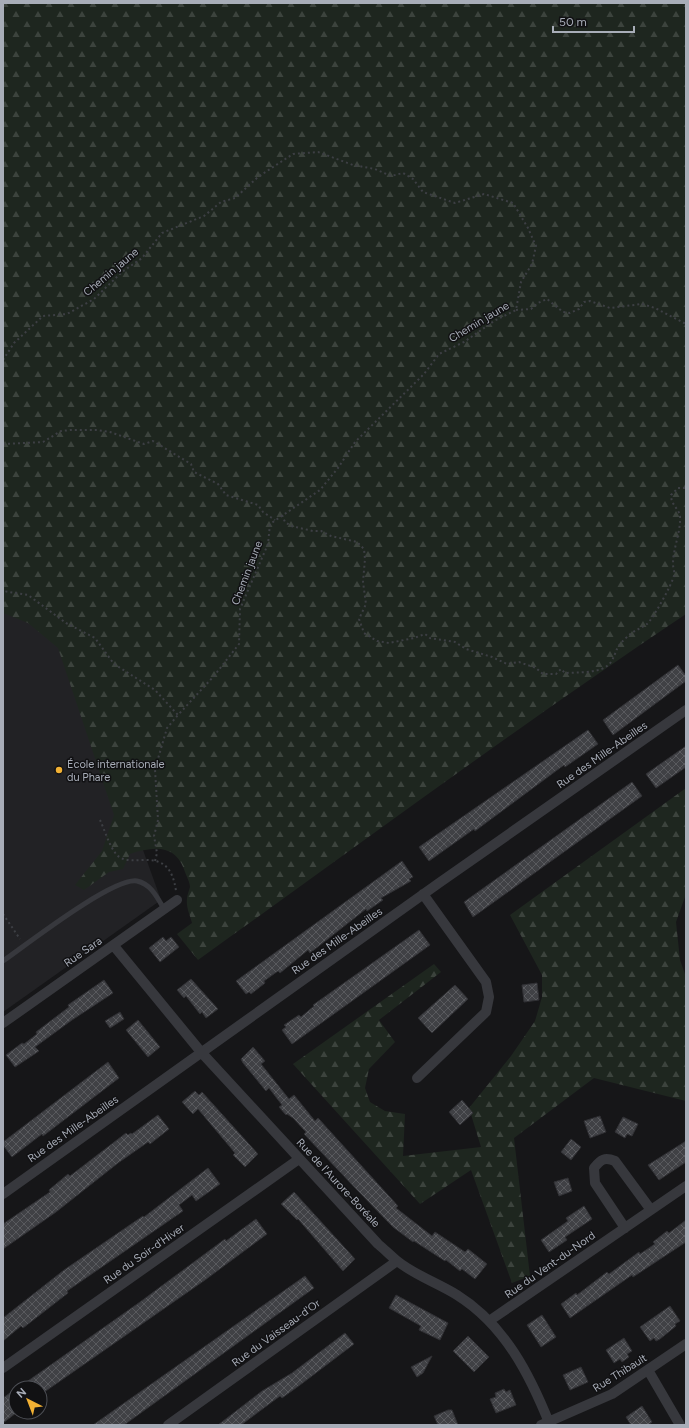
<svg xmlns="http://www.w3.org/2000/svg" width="689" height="1428" font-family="Figtree,sans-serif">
<defs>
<pattern id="forest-firs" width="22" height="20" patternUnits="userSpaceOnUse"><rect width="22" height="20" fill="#1e261f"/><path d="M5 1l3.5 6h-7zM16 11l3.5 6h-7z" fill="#3c433d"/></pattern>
<pattern id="building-cross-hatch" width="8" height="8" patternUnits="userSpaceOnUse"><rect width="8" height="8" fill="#404145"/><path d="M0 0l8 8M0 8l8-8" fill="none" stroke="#595a5e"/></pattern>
</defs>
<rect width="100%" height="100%" fill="#161618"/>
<path fill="#222225" d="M37,555L161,900L3,1012V557Z"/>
<path fill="url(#forest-firs)" d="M3,3H686V614C520,725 360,844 198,960L177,934L192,923C190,915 186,908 187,899C187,895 189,891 190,887C190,883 187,877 185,872C176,844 154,846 130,854L123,869L109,872L84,890L75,885L102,851L114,815L58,648L28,623L3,613Z
M686,788V894L676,922L680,960L686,977V1101L594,1078L514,1138L530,1276L512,1283L471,1170L420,1204L293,1064L434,964L441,972L379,1020L395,1042L369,1069L365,1088L370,1102L385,1111L405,1114L403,1156L481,1147L469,1108L511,1056L535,1021L542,997V975L510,915Z"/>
<path fill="url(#building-cross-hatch)" stroke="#303034" d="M678,665L686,676V681L613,735L603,720Z
M588,730L598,744L565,767L564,765L475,831L474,829L429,861L419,847Z
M686,746V767L656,788L646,774Z
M632,782L642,796L473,917L464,902Z
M402,861L413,877L409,879L411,881L381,898L383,900L367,911L366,909L310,953L308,950L280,973L278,971L264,981L265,983L251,994L249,992L246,994L236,981Z
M419,930L430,945L292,1044L282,1030L286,1027L284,1025L299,1015L301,1017L314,1006L313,1005Z
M163,937L166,941L171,937L179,947L160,962L149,948Z
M191,979L218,1009L206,1018L202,1012L200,1014L186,996L184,998L177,990Z
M104,980L113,993L72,1020L35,1047L39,1051L15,1067L6,1055L22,1043L24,1044L37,1034L36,1032L69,1007L68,1005Z
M537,983L539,1000L524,1002L522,985Z
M455,985L468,999L432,1033L418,1018Z
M120,1012L124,1019L110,1028L105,1021Z
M138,1020L160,1047L148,1057L126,1030Z
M253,1047L265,1061L261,1064L289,1099L294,1095L315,1121L318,1118L398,1206L396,1208L432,1236L435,1232L465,1252L468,1249L487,1264L475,1279L462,1269L460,1271L446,1260L445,1261L414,1241L413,1242L393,1227L359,1192L304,1134L306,1132L293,1118L287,1114L286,1115L279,1107L282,1105L269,1088L266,1091L243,1063L241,1059Z
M108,1062L119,1078L43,1136L42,1134L12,1157L3,1145V1142Z
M195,1091L199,1095L202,1092L258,1154L245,1167L233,1155L235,1153L198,1109L193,1114L182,1102Z
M462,1100L473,1113L460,1125L449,1112Z
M158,1115L169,1129L150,1144L148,1142L118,1163L56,1212L3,1249V1224L50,1192L49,1190L68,1174L70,1176L126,1133L128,1135L131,1133L132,1134Z
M600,1116L606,1132L590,1138L584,1121Z
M623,1117L638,1124L632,1136L627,1134L625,1138L615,1132Z
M571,1139L581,1147L571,1160L561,1152Z
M686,1141V1162L659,1180L648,1165Z
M208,1168L220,1184L196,1201L192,1195L179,1205L183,1211L67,1291L68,1293L23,1328L21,1326L3,1341V1318L64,1270L143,1216L144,1217Z
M568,1178L572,1191L559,1196L554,1182Z
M294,1192L355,1259L343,1271L298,1219L297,1220L281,1204Z
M584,1206L592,1219L565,1237L567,1240L549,1252L541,1240L568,1221L566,1218Z
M256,1219L267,1234L205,1280L40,1395V1388H18L140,1302L225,1239L226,1241Z
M686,1220V1242L633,1277L632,1275L570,1318L561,1304L576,1293L577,1295L607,1272L609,1274L639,1252L640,1254L655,1244L653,1242L667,1231L669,1233Z
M305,1276L314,1288L124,1425H93Z
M396,1295L448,1323L440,1340L419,1330L421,1326L389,1308Z
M670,1306L680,1321L675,1324L676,1326L660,1339L656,1341L654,1338L650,1341L640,1327Z
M542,1315L556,1337L541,1347L527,1325Z
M345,1333L354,1344L300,1385L282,1398L280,1396L241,1425H218L262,1391L292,1373Z
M468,1336L489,1357L474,1372L453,1351Z
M624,1338L632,1351L627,1354L629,1357L622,1362L620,1359L614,1363L606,1350Z
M432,1356L423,1373L417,1377L411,1367Z
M581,1367L588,1382L570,1390L563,1375Z
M504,1389L506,1392L510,1390L516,1405L496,1413L490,1399L496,1397L495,1393Z
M10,1393L16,1401V1413L3,1423V1398Z
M642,1406L652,1422L648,1425H631L626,1417Z
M448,1410H452L458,1425H438L434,1416Z"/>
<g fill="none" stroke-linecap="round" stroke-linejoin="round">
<path stroke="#3d3f44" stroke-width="2" stroke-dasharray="2 3" stroke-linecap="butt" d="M516,310L531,309L538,303L547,299L563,312L570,313L579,309L584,302L590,301L610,308L642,304L655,308L686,324
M3,360L14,343L43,316L67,314L94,299L122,272L142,258L162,233L204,216L221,202L235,198L258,177L293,154L318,152L353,165L375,169L391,176L403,173L413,179L423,192L455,203L484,194L513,203L528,228L536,246L532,264L521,282L516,310L494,321L464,342L439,354L424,374L355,442L338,468L320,490L270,524L268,544L240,609L239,644L214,676L178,715L155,690L114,664L95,638L66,623L28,595L3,591
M3,444L43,442L61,431L71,430H97L110,432L144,444L153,441L191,464L194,472L218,484L226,495L258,505L263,512L275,520
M282,515L285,522L291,526L313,531H321L331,536L357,542L364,549L365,559L363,582L366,604L359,619L364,633L377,641L389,643L414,638L425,634L430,638L455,642L466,649L492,657L507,664L519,662L536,668L543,674H556L561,669L565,673C578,672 603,674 611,662C617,652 615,648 625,639C632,631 640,629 647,624C653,619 672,584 674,576C675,572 673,568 673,564C673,548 681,532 680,516C679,509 671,505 671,495L678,488H686
M100,820C105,831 109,845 116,854C131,872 169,840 176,891
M155,861L157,853L154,836L158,820L155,769L167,728L178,715
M3,914L20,939"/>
<path stroke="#37383d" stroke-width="5" d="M3,961C26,945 113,877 137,881C151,884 157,897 164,909"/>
<path stroke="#37383d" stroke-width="10" d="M114,946L201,1052L378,1244C384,1249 390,1255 396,1260C414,1275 438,1283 457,1295C505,1325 530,1375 550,1425
M3,1023L177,900
M417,1078L486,1012L489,997L486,982L423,894
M3,1194L439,883L686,710
M625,1228L595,1183L594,1168C601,1159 605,1157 615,1161L651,1210
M489,1321L686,1186
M3,1368L299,1159
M648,1370L680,1425
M168,1425L397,1261
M541,1425L612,1394L686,1344"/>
</g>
<circle fill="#f2b134" stroke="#111113" stroke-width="1.5" cx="59" cy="770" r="4"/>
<g text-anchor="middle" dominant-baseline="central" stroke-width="3" stroke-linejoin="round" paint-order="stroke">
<g font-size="11" fill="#a8adb8" stroke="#111113">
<text transform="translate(111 272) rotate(-40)">Chemin jaune</text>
<text transform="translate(479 322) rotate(-31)">Chemin jaune</text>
<text transform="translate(247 573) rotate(-69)">Chemin jaune</text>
<text transform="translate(602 755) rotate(-35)">Rue des Mille-Abeilles</text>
<text transform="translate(337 941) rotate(-35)">Rue des Mille-Abeilles</text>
<text transform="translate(83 952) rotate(-35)">Rue Sara</text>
<text transform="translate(73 1129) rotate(-35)">Rue des Mille-Abeilles</text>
<text transform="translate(338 1183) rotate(47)">Rue de l'Aurore-Boréale</text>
<text transform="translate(144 1254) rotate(-35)">Rue du Soir-d'Hiver</text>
<text transform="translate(550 1265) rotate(-35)">Rue du Vent-du-Nord</text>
<text transform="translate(276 1333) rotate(-36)">Rue du Vaisseau-d'Or</text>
<text transform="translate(620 1373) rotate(-32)">Rue Thibault</text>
</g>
<g font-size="11" fill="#a8adb8" stroke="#111113" text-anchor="start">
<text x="67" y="764">École internationale<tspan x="67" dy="13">du Phare</tspan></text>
</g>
</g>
<rect width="689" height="1428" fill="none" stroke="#a8adb8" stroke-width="8"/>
<g transform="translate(28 1400) rotate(318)"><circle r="19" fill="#111113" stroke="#4d4f55"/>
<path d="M0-3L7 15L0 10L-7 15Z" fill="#f2b134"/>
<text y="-6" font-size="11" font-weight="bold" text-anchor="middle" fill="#a8adb8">N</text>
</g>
<path d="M553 26v6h81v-6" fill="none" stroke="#a8adb8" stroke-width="2"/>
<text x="559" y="26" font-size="12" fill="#a8adb8" stroke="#111113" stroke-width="3" paint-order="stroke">50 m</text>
</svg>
